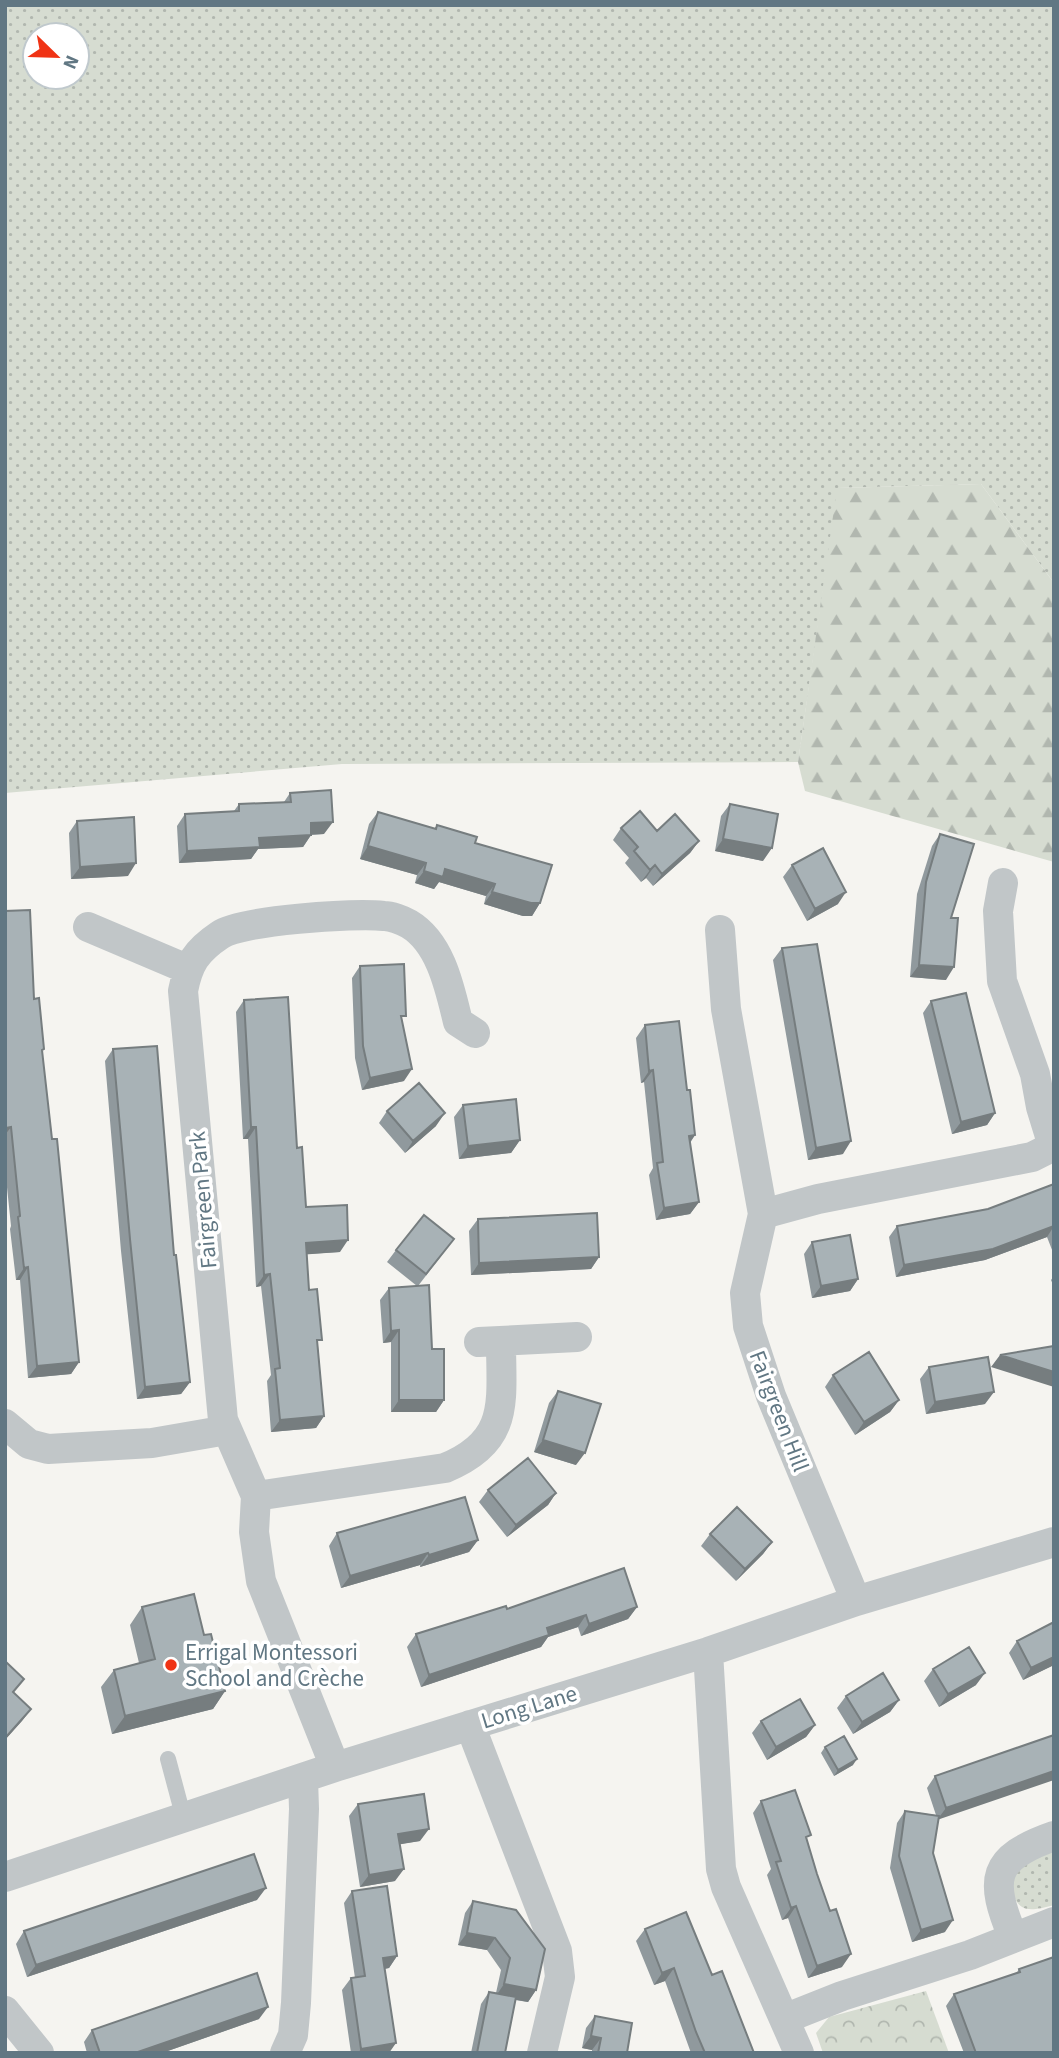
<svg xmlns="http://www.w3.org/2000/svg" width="1059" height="2058" font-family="'Source Sans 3',sans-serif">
<defs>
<pattern id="grass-dots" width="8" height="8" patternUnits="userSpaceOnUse" patternTransform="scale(1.75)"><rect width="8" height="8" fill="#d6dcd1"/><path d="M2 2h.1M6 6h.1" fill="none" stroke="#b1b7af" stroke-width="1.8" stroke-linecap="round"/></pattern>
<pattern id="forest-firs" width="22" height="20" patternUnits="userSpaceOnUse" patternTransform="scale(1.75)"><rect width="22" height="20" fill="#d6dcd1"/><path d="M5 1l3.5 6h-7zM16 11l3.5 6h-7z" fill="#b1b7af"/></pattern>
<pattern id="park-crowns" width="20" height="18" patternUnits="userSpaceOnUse" patternTransform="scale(1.75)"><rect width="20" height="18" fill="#d6dcd1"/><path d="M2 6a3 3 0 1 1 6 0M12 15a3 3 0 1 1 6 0" fill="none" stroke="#b1b7af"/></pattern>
</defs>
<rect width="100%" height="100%" fill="#f5f4f0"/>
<path fill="url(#grass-dots)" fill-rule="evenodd" d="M5,5H1054V583L981,484L838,488L798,762L342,764L5,793ZM35,35H77V77H35Z
M1054,1846V1905C1019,1915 1015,1908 1009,1875Z"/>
<path fill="url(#forest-firs)" d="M981,484L1054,583V862L805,791L798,762L837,488Z"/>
<path fill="url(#park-crowns)" d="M926,1991L949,2053H823L816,2033L829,2017Z"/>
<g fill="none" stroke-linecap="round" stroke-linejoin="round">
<path stroke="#c1c6c8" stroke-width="16" d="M168,1759L184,1819"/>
<path stroke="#c1c6c8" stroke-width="30" d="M1003,883L998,911L1002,981L1035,1074L1041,1107L1053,1146
M88,927L187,969
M720,930L726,1009L763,1214L818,1199L1032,1157L1054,1146
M763,1214L745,1293L748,1326L771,1396L856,1601
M479,1342L577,1337
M5,1424L29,1444L48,1449L152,1443L227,1430
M256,1496L445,1468C511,1441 501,1401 501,1341
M708,1652L721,1869L726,1887L799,2053
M470,1725L557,1951L560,1977L542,2053
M335,1767L261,1581L254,1532L256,1496L223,1420L183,991C188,964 196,951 220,935C241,920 354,913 384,916C391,916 402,920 409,924C441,943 450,989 458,1022L475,1033
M5,1877L335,1767L708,1652L856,1601L1054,1542
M1013,1937C989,1879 991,1858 1054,1836
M5,2011L39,2053
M784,2019L842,1996L970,1955L1054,1922
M285,2053L293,2035L296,2003L304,1809L303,1778"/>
</g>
<path fill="#90999d" d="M290,793L324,834L311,835L303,847L258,849L251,859L179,863L177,826L185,814L234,811L239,804L284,802Z
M730,804L763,861L715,851L721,816Z
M378,812L435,829L437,825L475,843L540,903L532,916H523L484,904L486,896L439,882L434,889L415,883L417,875L360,859L369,824Z
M77,821L128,876L71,879L69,833Z
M621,828L657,831L699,841L690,853L653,886L646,878L641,882L625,863L629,858L613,840Z
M940,834L951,918L946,980L910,977L917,894L932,846Z
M792,865L838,904L807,921L783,877Z
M5,911L34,999L42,1052L79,1362L71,1374L28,1378L20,1280H16L10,1229L11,1226L5,1168Z
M782,948L843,1154L808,1160L773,960Z
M360,966L402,1021L404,1081L362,1090L355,1058L352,978Z
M244,1000L297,1148L306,1207L340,1252L307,1254L309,1290L318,1346L324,1416L316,1428L271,1432L267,1381L271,1375L261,1286L256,1287L248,1139H243L236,1012Z
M931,1001L995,1113L987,1125L952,1134L923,1013Z
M645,1025L687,1090L695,1135L690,1143L699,1202L690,1214L656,1220L649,1175L653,1168L644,1082L641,1083L636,1038Z
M113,1049L190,1382L181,1394L137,1399L121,1251L105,1061Z
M463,1105L520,1140L511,1153L459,1159L454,1117Z
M387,1111L436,1126L405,1153L379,1123Z
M1054,1184V1255L1047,1237L985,1260L896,1277L889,1237L897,1226L988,1209Z
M478,1219L599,1257L591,1269L471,1275L469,1231Z
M812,1242L858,1279L850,1291L812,1298L804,1254Z
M396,1250L445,1251L418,1286L444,1400L436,1412H391V1342L383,1343L380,1300L389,1288L417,1286L387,1262Z
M1054,1276V1287L1051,1280Z
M929,1367L985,1404L926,1414L920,1379Z
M833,1375L899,1400L890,1412L855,1435L825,1387Z
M558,1391L576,1465L534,1452L549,1403Z
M488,1490L556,1493L548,1505L507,1537L479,1502Z
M337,1533L478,1540L469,1552L420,1567V1565L341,1588L329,1546Z
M710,1534L772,1542L763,1554L736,1581L701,1546Z
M142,1607L225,1691L213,1709L112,1734L101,1687L114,1670L139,1663L130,1625Z
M637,1607L628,1619L581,1636L578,1627L548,1637L541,1647L421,1687L407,1647L416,1634L507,1609Z
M1054,1622V1665L1023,1680L1009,1653L1017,1641Z
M933,1669L976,1685L939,1707L924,1681Z
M846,1696L899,1700L890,1712L853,1734L837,1708Z
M761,1721L815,1725L806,1737L767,1760L752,1733Z
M1054,1735L938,1820L933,1853L945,1932L912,1942L890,1868L897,1823L905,1811L936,1815L927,1788L935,1776Z
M825,1747L853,1765L834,1776L821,1753Z
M761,1801L807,1841L842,1967L808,1978L788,1918L782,1920L767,1875L771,1869L753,1813Z
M358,1804L420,1841L400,1844L395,1881L360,1887L349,1816Z
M352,1891L397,1956L389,1968L385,1969L389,2053H351L342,1990L351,1978H355L344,1903Z
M257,1900L27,1977L16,1944L24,1931Z
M473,1901L536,1990L528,2002L515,2000L505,2053H471L481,2004L489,1992L496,1993L501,1970L487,1950L458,1945L465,1913Z
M645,1929L712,1975L754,2053H691L665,1981L654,1985L636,1941Z
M1019,1969L1054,2053H964L946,2006L954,1994L1016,1974Z
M595,2016L627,2053H592V2050L582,2048L586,2028Z
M259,2019L162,2053H87L84,2042L92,2030Z"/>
<path fill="#767d7f" d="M333,822L324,834L302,835L311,823Z
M311,835L303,847L258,849L251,859L179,863L187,851L259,838Z
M723,839L772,848L763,861L715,851Z
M699,841L690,853L653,886L662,874Z
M368,846L426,863L417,875L360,859Z
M136,863L128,876L71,879L80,867Z
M655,865L646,878L641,882L650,870Z
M445,869L495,884L486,896L439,882L434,889L415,883L424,871Z
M492,892L540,903L532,916H523L484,904Z
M846,892L838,904L807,921L815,909Z
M919,965L954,967L946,980L910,977Z
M412,1069L404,1081L362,1090L370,1078Z
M653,1070L644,1082L641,1083L649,1071Z
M445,1113L436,1126L405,1153L413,1141Z
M995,1113L987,1125L952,1134L961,1122Z
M11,1127L5,1135L6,1128Z
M251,1127H256L248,1139H243Z
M695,1135L686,1148L689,1136Z
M520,1140L511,1153L459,1159L468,1146Z
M851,1141L843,1154L808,1160L816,1148Z
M699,1202L690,1214L656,1220L664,1208Z
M1054,1226L1047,1237L985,1260L896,1277L904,1265Z
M348,1240L340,1252L298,1255L306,1243Z
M599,1257L591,1269L471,1275L479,1263Z
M28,1267L20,1280H16L24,1268Z
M270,1274L261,1286L256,1287L264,1275Z
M858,1279L850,1291L812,1298L821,1286Z
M399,1330L391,1342L383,1343L391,1331Z
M1000,1355L1054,1372V1387L991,1367Z
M79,1362L71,1374L28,1378L37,1366Z
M190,1382L181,1394L137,1399L145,1387Z
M994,1392L985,1404L926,1414L935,1402Z
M399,1400H444L436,1412H391Z
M899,1400L890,1412L855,1435L864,1422Z
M324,1416L316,1428L271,1432L280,1420Z
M543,1440L585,1453L576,1465L534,1452Z
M556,1493L548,1505L507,1537L516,1525Z
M478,1540L469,1552L420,1567L429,1555Z
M772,1542L763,1554L736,1581L745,1569Z
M428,1553L420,1565L341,1588L350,1576Z
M637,1607L628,1619L581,1636L589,1624Z
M586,1615L578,1627L548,1637L541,1647L421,1687L429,1675L547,1628Z
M1054,1657V1665L1023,1680L1031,1668Z
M985,1673L976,1685L939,1707L948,1694Z
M225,1691L213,1709L112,1734L125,1716Z
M899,1700L890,1712L853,1734L862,1722Z
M31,1709L22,1721L5,1740L6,1737Z
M815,1725L806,1737L767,1760L776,1747Z
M857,1759L853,1765L834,1776L838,1770Z
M1054,1771V1780L937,1820L946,1808Z
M429,1829L420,1841L390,1846L398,1834Z
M404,1869L395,1881L360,1887L369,1875Z
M266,1888L257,1900L27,1977L36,1965Z
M796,1906L788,1918L782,1920L791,1908Z
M953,1920L945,1932L912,1942L921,1930Z
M467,1933L495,1938L487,1950L458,1945Z
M851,1954L842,1967L808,1978L817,1966Z
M397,1956L389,1968L375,1970L383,1958Z
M674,1968L665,1981L654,1985L662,1973Z
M504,1984L536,1990L528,2002L496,1996Z
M268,2007L259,2019L162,2053H135Z
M591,2036L601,2038L592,2050L582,2048Z
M396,2043L389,2053H358L361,2049Z"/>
<path fill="#a8b2b6" stroke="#767d7f" stroke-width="2" d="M331,790L333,822L311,823V835L259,838L260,847L187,851L185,814L239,811V804L291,802L290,793Z
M730,804L778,814L772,848L723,839Z
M640,811L657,831L675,814L699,841L662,874L655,865L650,870L634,851L638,847L621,828Z
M378,812L436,829L437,825L477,837L475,843L552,865L540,903H531L492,892L495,884L445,869L443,877L424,871L426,863L368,846Z
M134,817L136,863L80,867L77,821Z
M940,834L974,844L951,918H958L954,967L919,965L926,882Z
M823,848L846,892L815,909L792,865Z
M30,910L34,999L39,998L44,1049L42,1050L52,1139H57L79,1362L37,1366L28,1267L24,1268L18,1217L20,1216L11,1127L6,1128L5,1120V911Z
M817,944L851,1141L816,1148L782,948Z
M404,964L406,1016H401L412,1069L370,1078L363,1046L360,966Z
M966,993L995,1113L961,1122L931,1001Z
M288,997L297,1148L302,1147L306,1207L347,1205L348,1240L306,1243L309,1290L317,1289L322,1340H317L324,1416L280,1420L275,1369L280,1368L270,1274L264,1275L256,1127H251L244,1000Z
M679,1021L687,1090H690L695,1135L689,1136L699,1202L664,1208L657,1163L663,1162L653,1070L649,1071L645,1025Z
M157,1046L174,1255H176L190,1382L145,1387L130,1239L113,1049Z
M419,1083L445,1113L413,1141L387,1111Z
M516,1099L520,1140L468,1146L463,1105Z
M1054,1184V1226L993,1249L904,1265L897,1226L988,1209Z
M597,1213L599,1257L479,1263L478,1219Z
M424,1215L454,1239L426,1274L396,1250Z
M850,1235L858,1279L821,1286L812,1242Z
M429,1285L432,1349H444V1400H399V1330L391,1331L389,1288Z
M1054,1346V1372L1000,1355Z
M869,1352L899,1400L864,1422L833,1375Z
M988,1357L994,1392L935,1402L929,1367Z
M558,1391L601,1404L585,1453L543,1440Z
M528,1458L556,1493L516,1525L488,1490Z
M465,1497L478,1540L429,1555L428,1553L350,1576L337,1533Z
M737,1507L772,1542L745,1569L710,1534Z
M624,1568L637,1607L589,1624L586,1615L547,1628L549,1635L429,1675L416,1634L506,1606L507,1609Z
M194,1594L204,1635L211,1634L225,1691L125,1716L114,1670L155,1659L142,1607Z
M1054,1622V1657L1031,1668L1017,1641Z
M969,1647L985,1673L948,1694L933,1669Z
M5,1661L24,1679L13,1692L31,1709L6,1737Z
M883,1673L899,1700L862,1722L846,1696Z
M800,1699L815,1725L776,1747L761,1721Z
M1054,1735V1771L946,1808L935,1776Z
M844,1736L857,1759L838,1770L825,1747Z
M795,1790L811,1835L806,1837L817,1874L830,1911L836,1909L851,1954L817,1966L796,1906L791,1908L776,1862L781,1861L761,1801Z
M424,1794L429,1829L398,1834L404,1869L369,1875L358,1804Z
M905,1811L939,1816L933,1853L953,1920L921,1930L899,1856Z
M254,1854L266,1888L36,1965L24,1931Z
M387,1886L397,1956L383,1958L396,2043L361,2049L351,1978L365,1976L352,1891Z
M473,1901L516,1910L545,1949L536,1990L504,1984L510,1958L495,1938L467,1933Z
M686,1912L712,1975L722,1971L754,2053H705L696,2032L674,1968L662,1973L645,1929Z
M1054,1957V2053H976L954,1994L1020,1972L1019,1969Z
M257,1973L268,2007L135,2053H100L92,2030Z
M489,1992L516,1997L505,2053H477Z
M595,2016L632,2023L627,2053H598L601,2038L591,2036Z"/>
<circle fill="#f03315" stroke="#fff" stroke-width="2.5" cx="171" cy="1665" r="7"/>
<g text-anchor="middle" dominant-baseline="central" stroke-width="7" stroke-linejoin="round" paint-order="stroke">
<g font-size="23" fill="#617783" stroke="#fff">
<text transform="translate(203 1200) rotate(-95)">Fairgreen Park</text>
<text transform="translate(779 1411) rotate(69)">Fairgreen Hill</text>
<text transform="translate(529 1707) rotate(-17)">Long Lane</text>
</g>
<g font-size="23" fill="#617783" stroke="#fff" text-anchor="start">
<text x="185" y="1652">Errigal Montessori<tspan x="185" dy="26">School and Crèche</tspan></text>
</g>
</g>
<rect width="1059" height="2058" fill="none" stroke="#617783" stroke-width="14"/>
<g transform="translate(56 56) rotate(113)"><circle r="33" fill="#ffffff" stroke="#c0c9cd" stroke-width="2"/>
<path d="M0-5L12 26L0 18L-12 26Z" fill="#f03315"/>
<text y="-10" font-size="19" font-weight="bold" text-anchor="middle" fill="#617783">N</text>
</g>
</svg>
